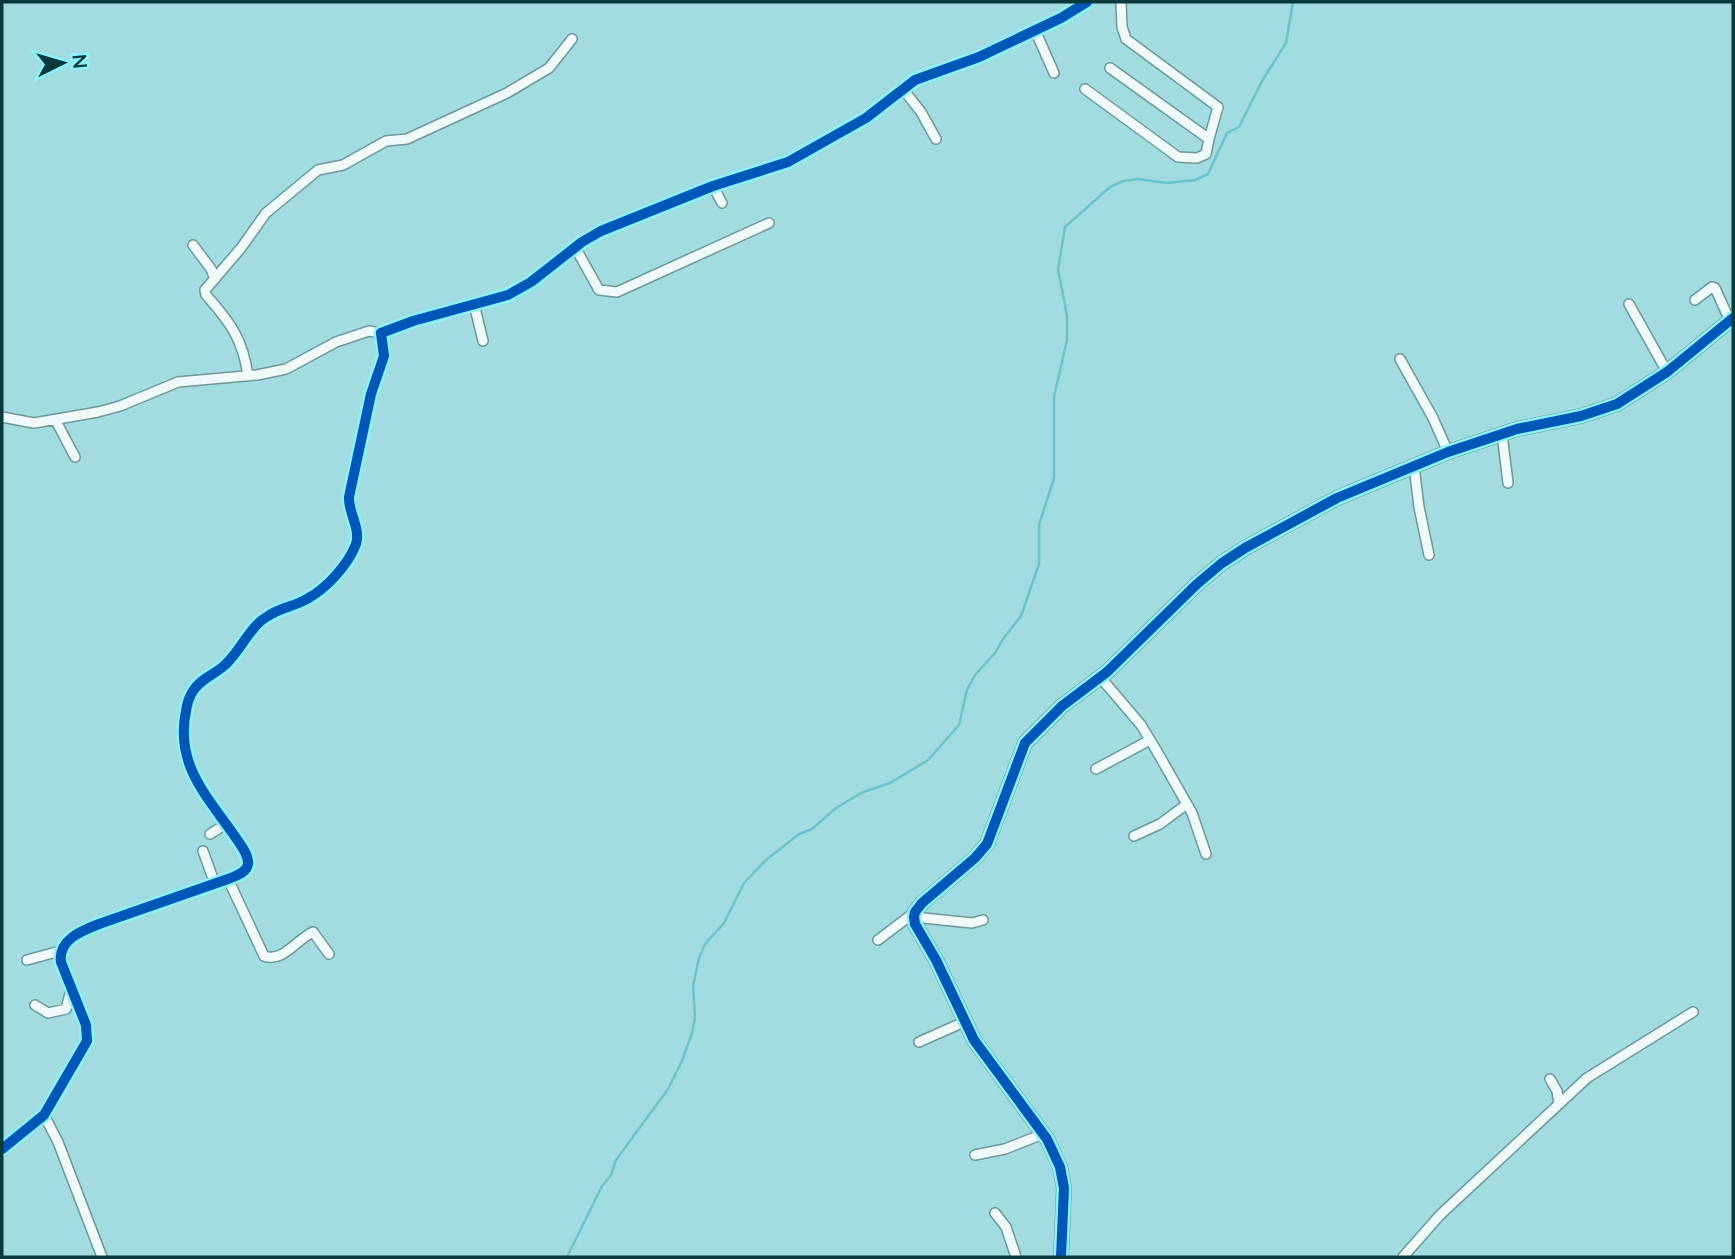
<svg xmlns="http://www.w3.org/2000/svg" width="1735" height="1259" font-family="Lato,sans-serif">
<rect width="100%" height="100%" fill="#a3dce0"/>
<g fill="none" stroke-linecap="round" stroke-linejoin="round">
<path stroke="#68c6cc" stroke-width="2.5" d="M567,1257L602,1186L611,1175L616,1160L668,1089L682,1061L692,1033L695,1017L693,986L699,958L705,944L724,923L744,883L765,861L799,834L812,829L836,808L863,792L890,783L928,760L959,725L967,690L975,675L995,653L1003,639L1021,616L1039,564V525L1054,478V397L1067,340V315L1058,270L1065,227L1110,187L1123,181L1138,179L1167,183L1195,180L1208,174L1227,133L1239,127L1262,81L1286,43L1293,2"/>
<g stroke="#6e989a" stroke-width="12">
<path id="street" d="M1035,30L1054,73
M1110,68L1209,139L1218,107L1126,39L1122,27L1121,2
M902,88L921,112L936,139
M1085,89L1178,157L1197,158L1206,154L1209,139
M713,186L722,203
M193,245L211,269L215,279
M575,247L599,290L617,292L769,223
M1695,300L1712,287L1715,288L1730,321
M474,304L483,341
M1629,304L1667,372
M1400,359L1433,418L1448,452
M248,376C243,339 230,322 206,295L205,290L241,248L266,213L318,170L343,165L386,141L407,139L507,93L549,68L572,39
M2,417L34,423L98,412L120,406L178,382L257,375L286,369L336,342L369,331L381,333
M56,421L75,457
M1502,434L1508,483
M1414,466L1419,507L1429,555
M1101,678L1141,725L1155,748L1192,813L1206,854
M1096,769L1150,740
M210,834L226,824
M1134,836L1160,824L1187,804
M203,851L215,884
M228,879L264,956C283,963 297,939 313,932L329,954
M914,917L972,923L983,920
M878,940L915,912
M27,960L60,951
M35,1005L48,1013L66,1009L71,990
M919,1042L964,1022
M1550,1079L1557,1091L1559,1104
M44,1115L58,1142L102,1257
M2,1149L44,1115L87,1041L86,1025L61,962C58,940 81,931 99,924L228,879C235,876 247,873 248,864C249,854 239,843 234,835C206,795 175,764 186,711C187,704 189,697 193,691C201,678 216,674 226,664C241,650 250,626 268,616C280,608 295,606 307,599C327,588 348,565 356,544C361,529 348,512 349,497L371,394L384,356L381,333L413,321L508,295L531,282L582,242L601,231L713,186L788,162L866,118L915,80L979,57L1061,18L1087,2
M975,1155L1005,1149L1043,1134
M995,1213L1006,1227L1016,1257
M1403,1257L1440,1215L1587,1078L1693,1012"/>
</g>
<g stroke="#6e989a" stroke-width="16">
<path id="secondary" d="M1061,1257L1064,1188L1060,1167L1047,1139L974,1040L936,960L915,924L914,917L915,912L922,903L975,858L987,844L1025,743L1062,706L1107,672L1197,584L1222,563L1245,548L1337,498L1448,452L1517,429L1581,416L1617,404L1667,372L1733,318"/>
</g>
<use href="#street" stroke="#f1fafa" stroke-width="9"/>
<use href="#secondary" stroke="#f1fafa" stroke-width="12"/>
<g stroke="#89f2fa" stroke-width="15">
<path id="cycleway" d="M2,1149L44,1115L87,1041L86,1025L61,962C58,940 81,931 99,924L228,879C235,876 247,873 248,864C249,854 239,843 234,835C206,795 175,764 186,711C187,704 189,697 193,691C201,678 216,674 226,664C241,650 250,626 268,616C280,608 295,606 307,599C327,588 348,565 356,544C361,529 348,512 349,497L371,394L384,356L381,333L413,321L508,295L531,282L582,242L601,231L713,186L788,162L866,118L915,80L979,57L1061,18L1087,2
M1061,1257L1064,1188L1060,1167L1047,1139L974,1040L936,960L915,924L914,917L915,912L922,903L975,858L987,844L1025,743L1062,706L1107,672L1197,584L1222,563L1245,548L1337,498L1448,452L1517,429L1581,416L1617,404L1667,372L1733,318"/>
</g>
<use href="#cycleway" stroke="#0057b8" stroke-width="10"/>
</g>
<rect width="1735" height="1259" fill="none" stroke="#083a3d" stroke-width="7"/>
<g transform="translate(63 63) rotate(85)" stroke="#89f2fa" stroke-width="5" paint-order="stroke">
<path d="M0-5L12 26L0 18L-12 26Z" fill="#083a3d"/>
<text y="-10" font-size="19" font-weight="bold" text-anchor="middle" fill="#083a3d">N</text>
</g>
</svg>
